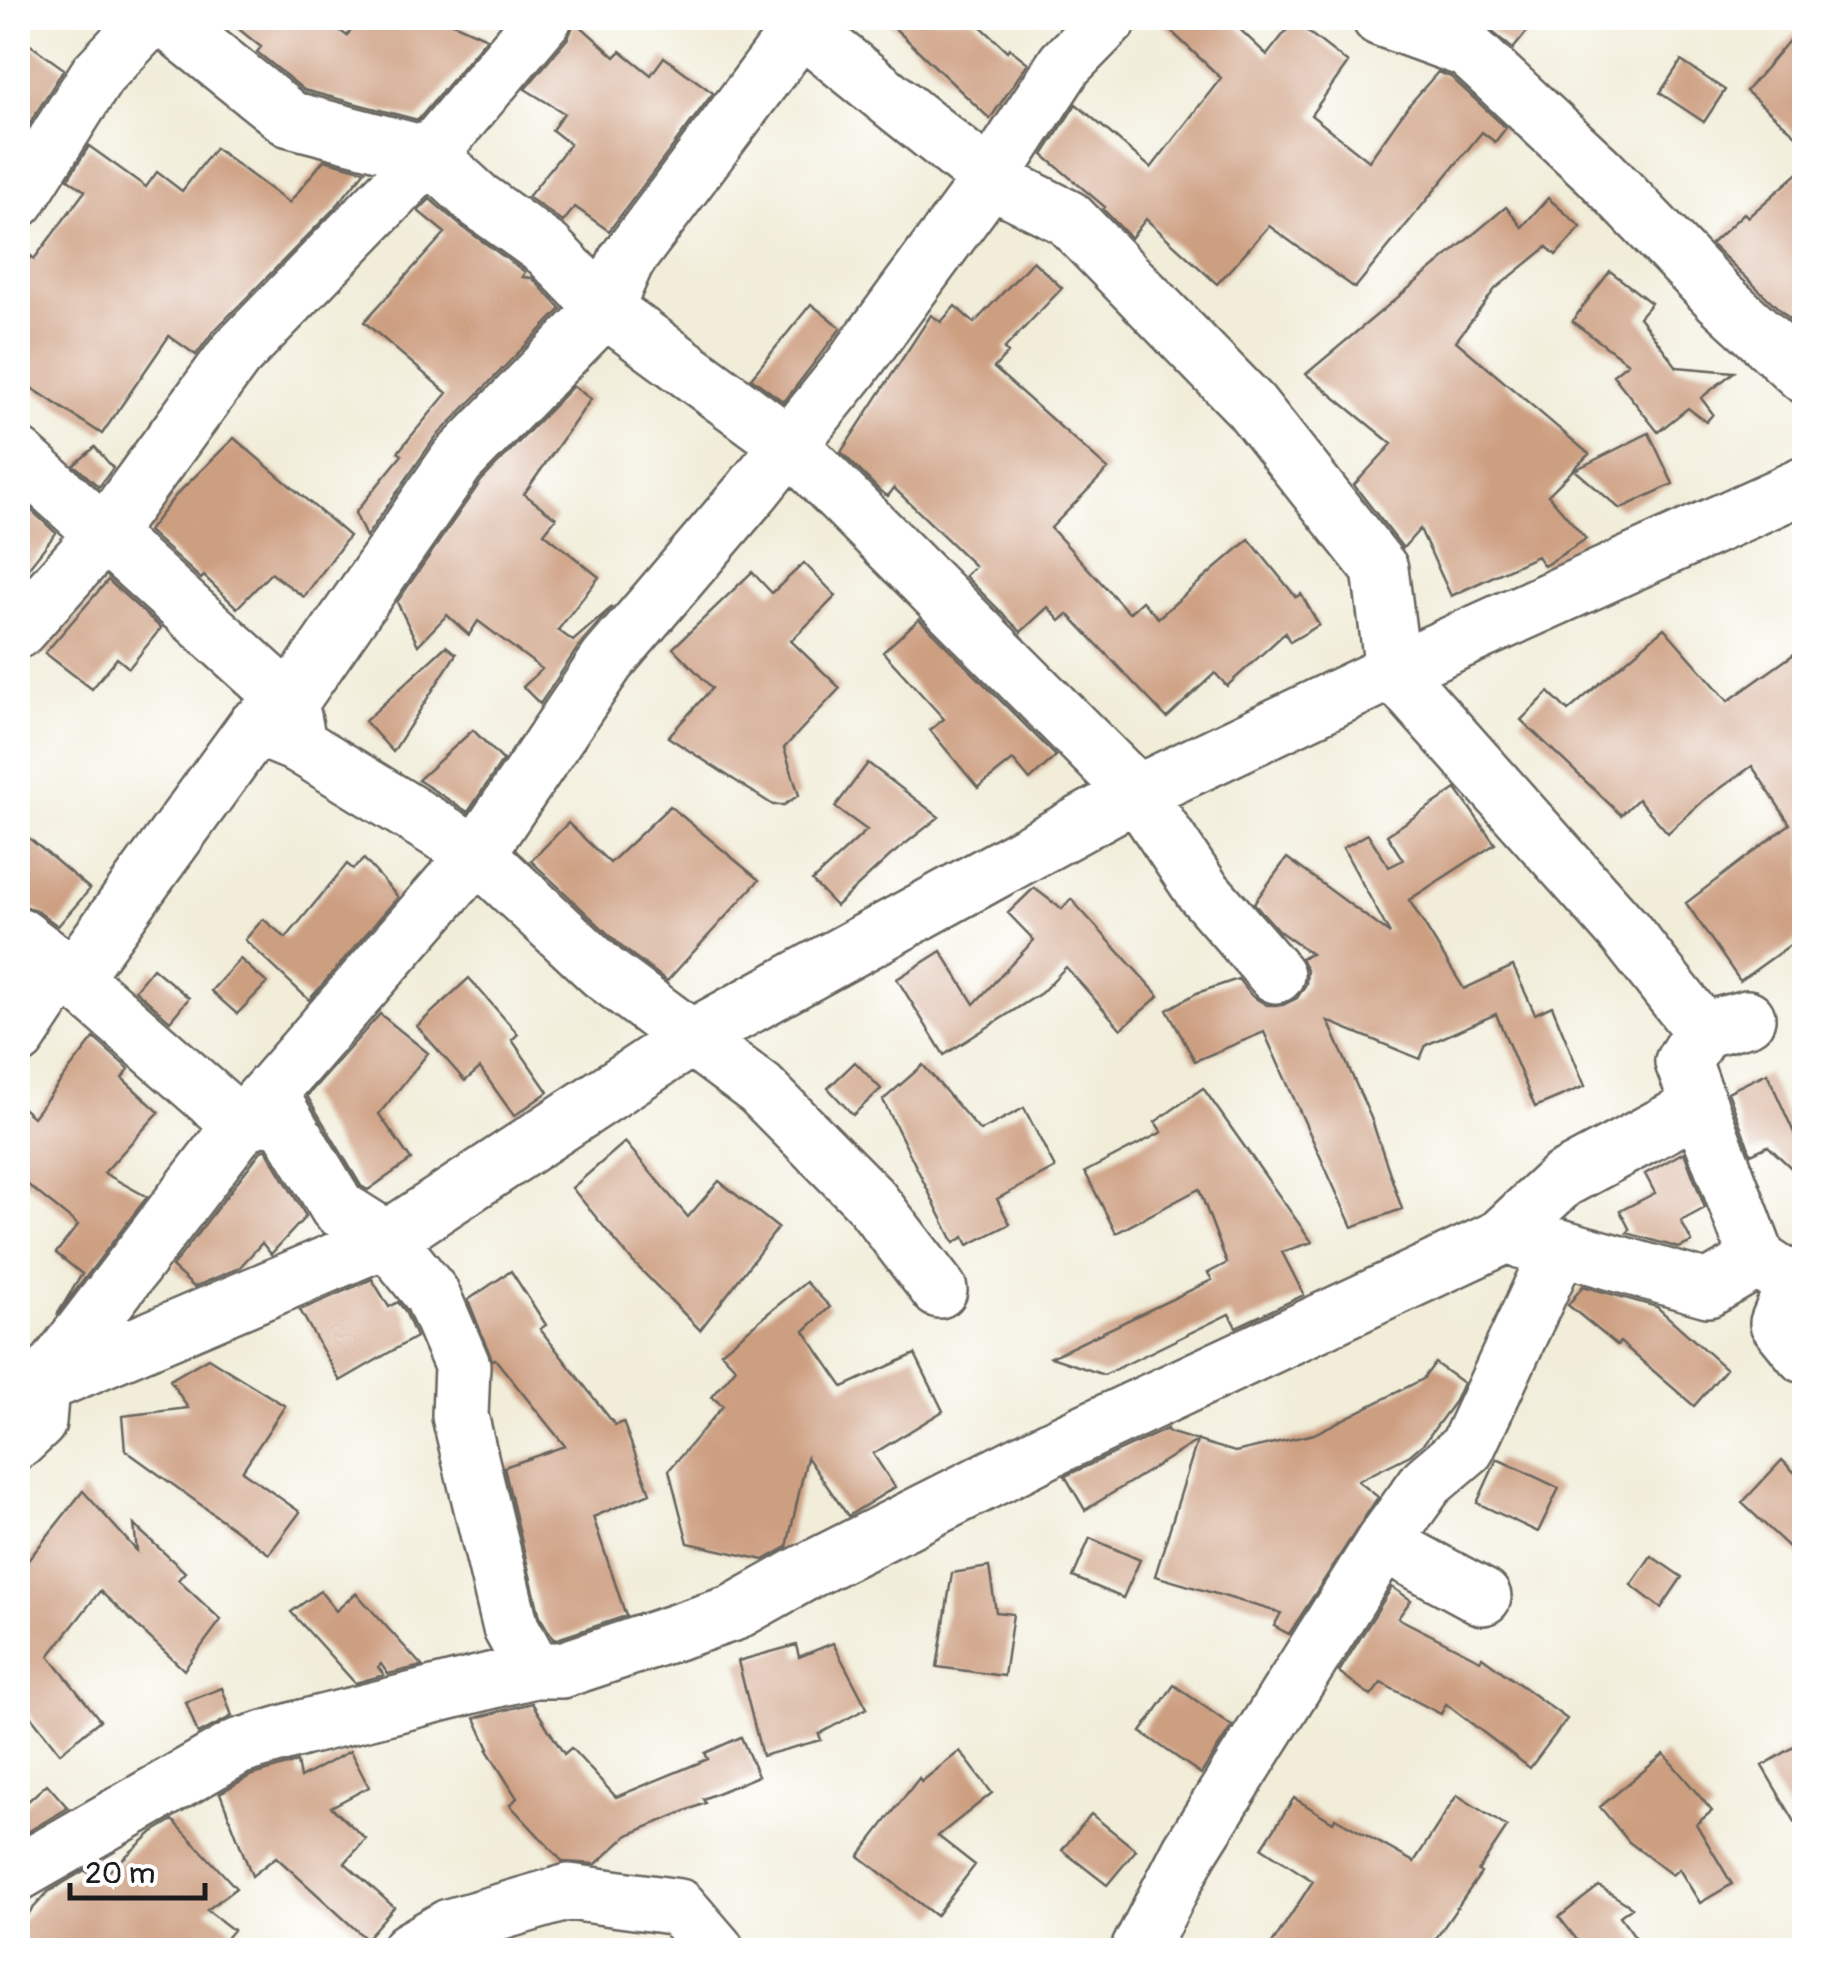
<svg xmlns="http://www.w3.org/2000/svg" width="1822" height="1968" font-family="Pangolin,sans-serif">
<rect width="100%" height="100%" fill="#fff"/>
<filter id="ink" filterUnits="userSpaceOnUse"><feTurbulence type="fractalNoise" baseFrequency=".01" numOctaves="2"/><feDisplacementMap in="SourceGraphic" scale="20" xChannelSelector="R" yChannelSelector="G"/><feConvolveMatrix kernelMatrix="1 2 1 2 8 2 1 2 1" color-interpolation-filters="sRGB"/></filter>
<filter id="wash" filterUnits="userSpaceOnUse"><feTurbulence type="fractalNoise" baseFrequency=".0048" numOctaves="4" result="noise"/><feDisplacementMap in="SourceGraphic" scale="40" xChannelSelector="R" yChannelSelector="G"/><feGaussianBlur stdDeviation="2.25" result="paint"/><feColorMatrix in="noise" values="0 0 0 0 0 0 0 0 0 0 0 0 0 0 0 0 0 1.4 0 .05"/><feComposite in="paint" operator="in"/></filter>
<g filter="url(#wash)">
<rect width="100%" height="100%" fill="#f1edd9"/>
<g id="blocks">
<path fill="#cd9f81" d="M225,18H324L347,36L358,18H453V23L487,38L418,120L304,90L257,52L261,47Z
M884,18H972L1007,51L1009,48L1028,63L990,119Z
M1157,18H1232V22L1267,55L1294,21L1348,63L1311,115L1369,161L1408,106L1438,72L1451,77L1506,128L1495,142L1482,132L1355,288L1269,226L1217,284L1146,219L1131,238L1103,209L1105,207L1043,155L1076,104L1151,168L1221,78Z
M1482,18H1538L1513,49L1479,21Z
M575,21L615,57L621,51L651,75L664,57L713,93L609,231L575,207L563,222L528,197L570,144L552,130L564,113L525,89L568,38Z
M1804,23V142L1746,91Z
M18,36L64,69L18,142Z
M1681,61L1725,90L1704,122L1660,93Z
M89,146L146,187L157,172L182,191L215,148L289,203L324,160L365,171L333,210L212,333L196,355L169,336L102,434L18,379V275L31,256L34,259L85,191L68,179Z
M1804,168V333L1711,244L1744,213L1748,217Z
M1548,198L1581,227L1556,255L1547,247L1495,289L1456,341L1589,454L1548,495L1586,539L1544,566L1537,556L1451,596L1420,529L1403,548L1354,485L1392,444L1306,374L1506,207L1522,227Z
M430,199L460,225L525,272L522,277L532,278L561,309L434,439L366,537L355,513L402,455L398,452L447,393L364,322L445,233L418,211Z
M1033,261L1062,288L1004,349L1008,353L994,368L1108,469L1051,528L1129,613L1142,601L1158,618L1249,539L1296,597L1301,594L1319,625L1290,642L1285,633L1227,686L1215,673L1167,718L1068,614L1060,621L1048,607L1021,632L965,576L975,566L894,488L888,496L880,491L841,452L931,315L941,322L955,306L974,323Z
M1610,271L1651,303L1639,317L1677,367L1734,372L1701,398L1713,414L1706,422L1688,408L1658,432L1613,375L1628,363L1572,321Z
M811,304L841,328L784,402L751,378Z
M573,386L591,399L524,494L556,518L544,533L599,577L558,630L573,641L612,607L581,643L540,704L523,687L542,669L478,621L469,635L447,615L418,645L397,602L481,481Z
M1649,433L1673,484L1620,509L1575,470Z
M234,438L349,536L304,597L271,573L237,608L204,576L201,579L148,531L176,495Z
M95,447L113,468L99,487L74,465Z
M27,506L56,533L18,581V514Z
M804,563L836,596L791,641L840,688L784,748L799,795L784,805H773L668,737L712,688L673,648L752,572L772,593Z
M108,580L161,628L129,668L117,658L92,689L45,653Z
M919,619L1056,756L1030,780L1013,760L978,788L930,730L944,719L883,652Z
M1664,628L1728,701L1804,647V935L1740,981L1686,903L1790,824L1752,766L1704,800L1668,833L1638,799L1621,815L1521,720L1549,692L1568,711Z
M446,646L456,654L393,752L365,721Z
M473,730L503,760L468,812L418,780Z
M868,763L939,817L890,856L836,906L812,881L867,830L835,807Z
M1456,789L1495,844L1409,900L1464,989L1513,966L1535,1014L1552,1006L1585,1086L1535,1107L1496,1014L1426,1045L1420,1059L1328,1021L1371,1118L1402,1209L1352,1227L1264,1032L1195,1061L1167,1010L1197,993L1238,979L1252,996L1267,1005H1283L1297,998L1306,984L1307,970L1301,958L1311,954L1279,931L1254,903L1287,858L1390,934L1343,848L1368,834L1389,867L1403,860L1387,835Z
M670,806L759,880L667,981L623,948L531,861L568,823L610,863Z
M18,829L90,889L58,926L36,910L18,904Z
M364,859L398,897L309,1000L245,940L263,919L286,938L347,864L353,869Z
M1034,888L1062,909L1071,899L1159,996L1121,1029L1066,967L1041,993L944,1055L897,979L941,951L974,1004L1034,940L1008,913Z
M240,959L267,983L237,1014L211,991Z
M153,968L189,998L170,1021L135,990Z
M469,978L518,1034L512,1040L548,1092L514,1116L480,1068L465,1081L417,1026Z
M380,1014L428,1053L379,1114L411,1160L368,1190L361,1186L307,1096Z
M94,1038L129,1069L122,1078L159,1112L104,1173L147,1197L57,1315L82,1274L56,1253L78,1225L18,1177V1104L33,1117Z
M855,1062L881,1089L853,1115L828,1088Z
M923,1065L980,1131L1024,1108L1055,1168L997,1199L1010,1224L968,1245L964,1237L954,1243L883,1100Z
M1767,1073L1804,1155V1180L1768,1146L1751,1154L1728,1092Z
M1203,1088L1312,1242L1282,1252L1304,1295L1236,1327L1229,1314L1104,1375L1051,1357L1212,1280L1208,1273L1227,1263L1199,1189L1116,1233L1085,1172L1162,1132L1155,1122Z
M625,1142L688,1217L719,1181L778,1228L700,1330L633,1262L572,1188Z
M266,1149L306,1216L271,1254L262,1243L239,1268L194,1287L172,1267L261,1151Z
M1684,1152L1705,1208L1681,1221L1692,1242L1679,1248L1627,1233L1630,1230L1620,1211L1655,1193L1645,1174Z
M511,1271L546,1325L540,1329L615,1425L623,1422L650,1493L593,1517L626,1616L557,1639H553L540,1617L504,1467L565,1446L495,1359L492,1360L468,1300Z
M372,1279L389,1307L398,1302L405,1311L416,1337L340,1381L300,1310Z
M806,1282L830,1307L804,1331L843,1387L915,1354L943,1411L873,1454L895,1487L848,1516L807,1457L787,1547L764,1560L688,1543L669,1470L723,1406L712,1397L736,1368L721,1352Z
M1583,1286L1657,1307L1726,1369L1694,1406L1620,1342L1617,1345L1568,1305Z
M208,1358L285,1406L242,1471L300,1512L269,1554L125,1450L122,1416L188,1408L170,1380Z
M1435,1363L1463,1383L1455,1401L1424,1443L1410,1455L1358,1481L1378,1497L1289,1634L1274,1626L1281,1613L1155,1576L1197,1441L1085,1510L1065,1476L1167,1429L1168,1432L1235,1452L1314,1434L1423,1379Z
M1497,1459L1559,1488L1538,1532L1477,1503Z
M1782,1460L1804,1482V1561L1742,1503Z
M83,1491L137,1551L134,1525L185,1572L178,1580L221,1620L184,1670L100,1591L49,1656L100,1720L60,1753L18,1700V1573Z
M1090,1538L1140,1560L1123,1598L1073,1577Z
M1651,1556L1682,1577L1661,1608L1631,1585Z
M989,1567L996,1612L1013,1614L1004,1676L937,1667L952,1573Z
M1392,1587L1411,1600L1398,1618L1480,1660L1482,1657L1567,1719L1530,1768L1446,1704L1441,1714L1381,1683L1371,1696L1339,1672Z
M320,1591L336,1611L356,1593L422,1666L388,1674L381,1664L378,1667L384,1675L355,1683L291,1612Z
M833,1643L867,1708L819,1734L821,1740L762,1756L738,1661L796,1645L799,1657Z
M1174,1685L1232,1726L1201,1774L1141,1732Z
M222,1688L232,1716L198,1734L186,1702Z
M532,1703L564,1754L571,1748L616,1797L708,1759L705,1753L741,1737L758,1776L703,1799L705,1803L628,1835L596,1864L563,1862L510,1805L517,1798L487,1750L489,1749L475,1718Z
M1804,1741V1837L1762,1766Z
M350,1751L369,1787L331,1807L366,1839L345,1863L394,1907L366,1939L276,1857L252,1876L220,1793L250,1776L297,1762L300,1778Z
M960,1751L992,1793L938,1836L975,1865L936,1916L859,1856L919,1778L921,1782Z
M1664,1754L1712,1811L1696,1824L1732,1884L1700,1903L1679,1869L1672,1875L1629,1842L1600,1807Z
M47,1784L68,1808L24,1834L18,1827V1810Z
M1457,1795L1507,1827L1478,1871L1481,1873L1428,1950H1268L1313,1881L1262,1848L1294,1798L1333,1822L1335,1818L1414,1862Z
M1091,1814L1136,1850L1107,1885L1062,1850Z
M173,1820L236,1888L207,1910L233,1930L216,1950H18V1925L48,1892L85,1870L97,1882L153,1832Z
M1599,1886L1632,1907L1620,1916L1645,1950H1585L1559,1917Z"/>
</g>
</g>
<g filter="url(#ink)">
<use href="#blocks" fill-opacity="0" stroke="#67655e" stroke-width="2.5"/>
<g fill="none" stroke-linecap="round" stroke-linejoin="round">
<g stroke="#67655e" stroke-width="60">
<path id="minor" d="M164,18L290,119L429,155L478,200L548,250L605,309L790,445L1137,793L1202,890L1276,975
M789,18L990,179L1068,218L1251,406L1380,569L1393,671L1624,931L1702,1030
M1380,18L1468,50L1599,172L1720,298L1804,375
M18,200L98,74L151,18
M18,456L290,702L297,737
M18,630L104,534L235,355L429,155L544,18
M255,727L299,745L477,854L603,972L760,1089L870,1200L939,1290
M18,935L63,969L241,1125
M63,969L76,973L255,727L290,702L457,461L605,309L626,261L808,18
M1747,1018L1702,1030L1683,1062L1758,1260L1794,1284
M18,1037L63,969
M241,1125L279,1110L338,1208L387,1239L432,1295L462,1365L460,1416L511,1628L534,1670
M1523,1241L1560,1247L1708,1289L1758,1260
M1804,1274L1794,1284L1778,1323L1804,1355
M43,1384L241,1125L477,854L607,661L752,491L851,368L990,179L1065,64L1110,18
M18,1441L38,1422L41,1386L387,1239L694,1036L1137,793L1393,671L1804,485
M1383,1543L1483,1597
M18,1873L238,1747L302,1728L534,1670H562L733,1613L804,1573L1052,1448L1500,1238L1562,1180L1700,1106
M409,1950L449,1927L569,1892L679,1907L716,1950
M1139,1950L1190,1851L1383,1543L1427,1482L1467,1448L1560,1247"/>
</g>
<use href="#minor" stroke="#fff" stroke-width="55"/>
</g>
</g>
<rect width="1822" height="1968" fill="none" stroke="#fff" stroke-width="60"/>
<path d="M70 1883v15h135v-15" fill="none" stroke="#1c1c1c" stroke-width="5"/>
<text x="85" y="1883" font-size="30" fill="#1c1c1c" stroke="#ffffff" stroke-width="8" paint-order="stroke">20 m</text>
</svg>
